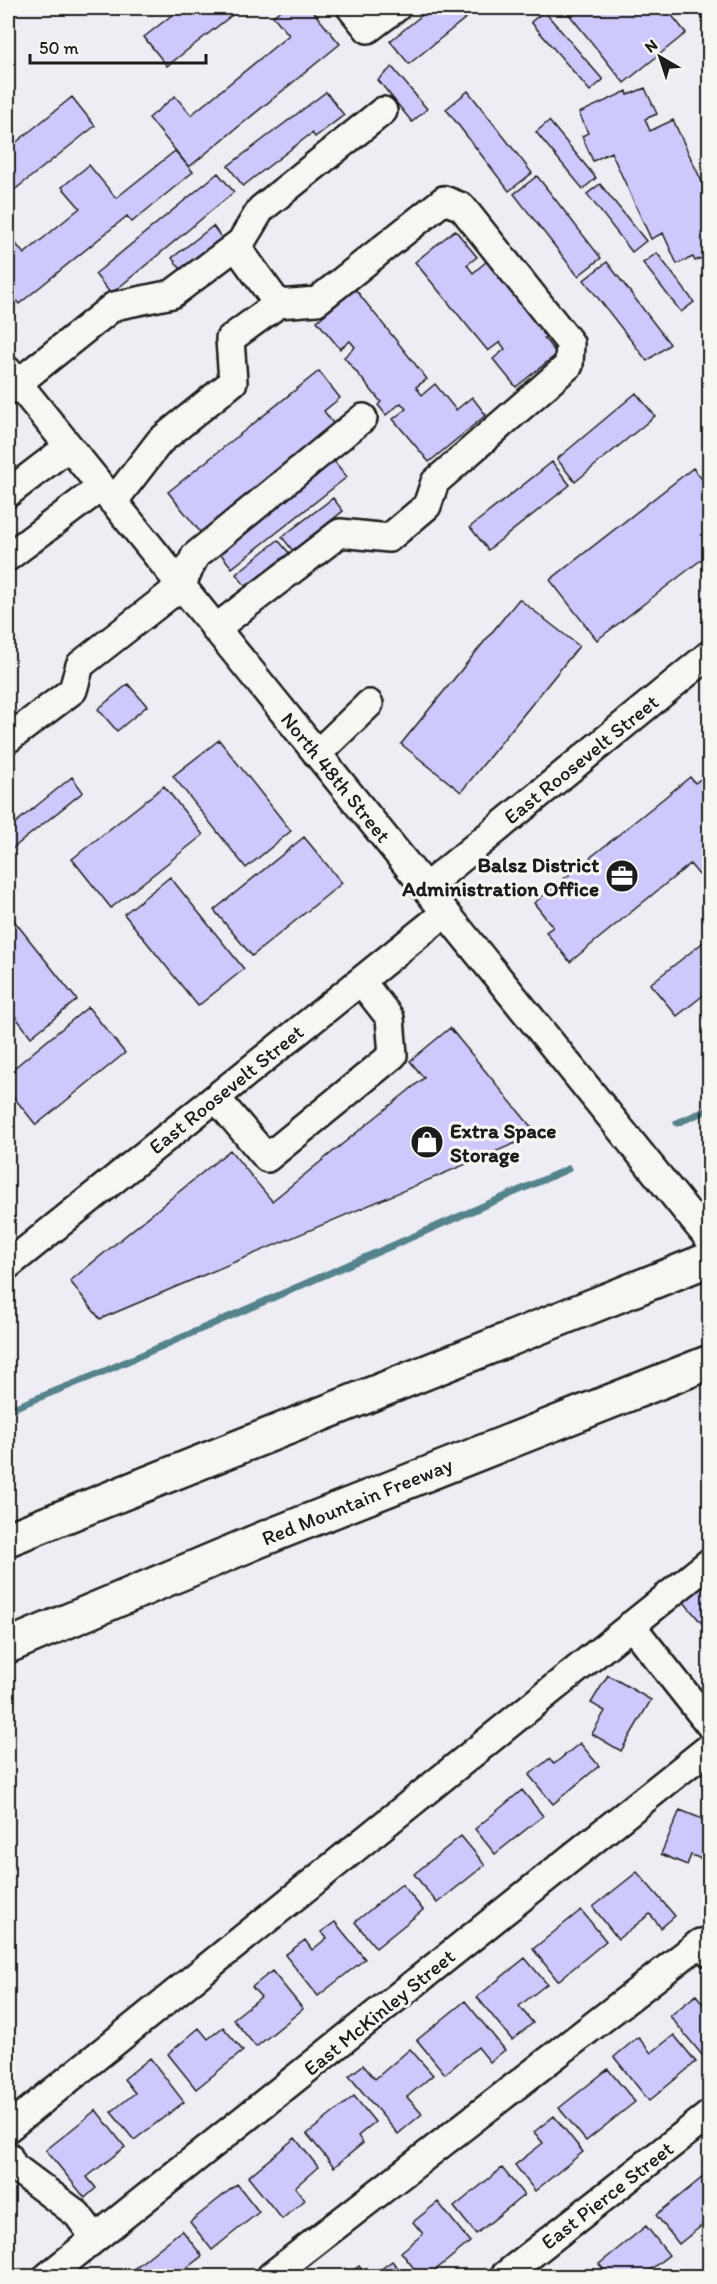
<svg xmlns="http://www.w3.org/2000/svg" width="717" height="2284" font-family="Itim,sans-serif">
<rect width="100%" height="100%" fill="#eeedf4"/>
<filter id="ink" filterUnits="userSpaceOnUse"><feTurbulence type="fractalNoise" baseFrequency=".0167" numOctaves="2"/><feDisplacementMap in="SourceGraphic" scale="12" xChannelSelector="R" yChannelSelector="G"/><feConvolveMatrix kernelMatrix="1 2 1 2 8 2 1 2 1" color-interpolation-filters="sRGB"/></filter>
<g filter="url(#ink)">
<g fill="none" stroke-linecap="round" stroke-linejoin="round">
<path stroke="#54838c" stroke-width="7" d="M677,1123L710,1109
M8,1410L98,1374L568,1169"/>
</g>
<path fill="#cdc9fc" stroke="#1c1c1c" stroke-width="1.5" d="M181,8H241L167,66L144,37Z
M284,8H310L340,44L189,167L149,118L175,96L191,115L289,35L273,16Z
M431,8H478L409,64L390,41Z
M564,8H666L686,33L624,83Z
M544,11L603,80L590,91L531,22Z
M392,67L427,109L412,122L378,80Z
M645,88L657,114L645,119L650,131L673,120L710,199V254L695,261L693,257L677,264L663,233L651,239L611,152L593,161L582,136L588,133L579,113L627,91L628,95Z
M468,91L532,173L509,191L446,109Z
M326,92L344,115L315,137L312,133L243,186L228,166Z
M72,97L95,126L8,195V149Z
M549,121L596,178L583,189L536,132Z
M175,151L193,172L132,222L127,216L19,304L8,290V234L24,254L80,208L62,187L89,165L116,198Z
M218,173L234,192L111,294L95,274Z
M537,176L601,258L578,276L514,194Z
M600,184L646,241L632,252L587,194Z
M213,226L223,240L183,272L172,258Z
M455,230L477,257L467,265L473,273L487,261L548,334L544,338L557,354L516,387L493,359L505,349L500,342L488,351L415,262Z
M657,253L694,302L681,312L643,263Z
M607,262L670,344L647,361L584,280Z
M355,289L427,379L416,387L422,395L435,384L456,410L472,397L486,415L429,462L393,419L406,409L401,403L386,415L378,405L381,402L344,357L355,347L350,341L340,349L317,321Z
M319,371L340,398L324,411L335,426L201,533L168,492Z
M636,393L655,416L575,482L557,459Z
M334,461L347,477L232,568L220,553Z
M552,462L570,485L488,550L470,527Z
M693,468L710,489V553L597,640L550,580Z
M333,498L343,511L293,551L282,537Z
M278,540L290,554L247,588L236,574Z
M519,599L579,646L461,792L401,744Z
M128,684L147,706L117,731L98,709Z
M219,740L291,831L246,868L173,776Z
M72,777L83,792L8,852V829Z
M690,777L695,783L702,778L710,787V888L690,864L570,962L546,932L553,927L534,903Z
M164,786L203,835L111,908L72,859Z
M304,837L342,883L252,956L214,910Z
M170,877L244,969L198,1006L124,914Z
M8,913L77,1000L31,1037L8,1007Z
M710,937V990L677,1016L650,984Z
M88,1007L125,1053L36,1125L8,1090V1073Z
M450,1028L537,1134L100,1319L70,1281L230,1150L272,1201L424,1078L410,1061Z
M709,1580H710V1633L683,1601Z
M608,1675L651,1700L621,1751L592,1734L605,1711L591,1703Z
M580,1743L599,1766L553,1804L529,1775L549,1759L554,1764Z
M522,1790L543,1816L495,1854L475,1829Z
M680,1810L710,1822V1862L691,1855L687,1865L661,1854Z
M461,1836L485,1865L437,1903L414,1874Z
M637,1872L675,1916L661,1928L650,1914L618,1939L593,1907Z
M402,1884L423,1910L376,1948L355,1922Z
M581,1910L606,1941L558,1981L533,1949Z
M335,1922L365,1959L318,1996L285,1955L305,1940L312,1950L327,1938L321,1932Z
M525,1958L547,1984L519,2006L533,2023L512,2040L477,1997Z
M272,1971L303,2009L256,2047L233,2019L261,1997L252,1987Z
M696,1995L707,2009L710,2007V2048L702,2055L670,2016Z
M465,2001L505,2050L490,2062L478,2047L445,2074L417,2040Z
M223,2027L243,2051L196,2089L168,2054L199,2028L208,2039Z
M674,2035L696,2062L649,2101L614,2057L638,2037L651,2053Z
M410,2049L433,2075L407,2097L422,2114L398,2134L349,2076L363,2065L375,2079Z
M150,2058L184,2102L134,2140L111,2112L135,2093L124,2079Z
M608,2069L635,2102L586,2141L559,2108Z
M354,2096L375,2122L358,2136L363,2143L334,2167L307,2134Z
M96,2110L125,2147L87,2177L96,2188L85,2198L46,2150Z
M554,2116L583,2152L535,2191L515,2165L543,2143L534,2132Z
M295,2138L318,2167L295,2187L305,2200L282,2219L248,2177Z
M502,2168L524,2195L476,2234L454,2207Z
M703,2177L710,2186V2219L679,2244L656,2215Z
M237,2184L259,2212L212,2250L190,2222Z
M438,2202L470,2242L428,2276H420L401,2252L423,2234L413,2222Z
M646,2226L669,2255L642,2276H609L599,2264Z
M182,2230L202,2256L176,2276H136L131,2271Z
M392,2261L404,2276H372Z
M359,2266L367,2276H346Z"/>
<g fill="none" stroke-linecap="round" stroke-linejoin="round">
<g stroke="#1c1c1c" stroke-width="32">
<path id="minor" d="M351,8L368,29L396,8
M236,246L278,304
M8,371L710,1240
M8,391L114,306L172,294L241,242L261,209L383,111
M8,493L68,447
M113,502L160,441L233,382L230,339L278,304L317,301L444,200L462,207L570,343L569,365L435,482L427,506L389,538L340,533L215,629
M8,557L101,487
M8,739L73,690L80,665L181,586L195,556L363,418
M317,754L369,704
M425,888L710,654
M216,1098L267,1158L393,1055L390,1018L361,981
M8,1265L445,913
M631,1625L710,1725
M8,2128L710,1562
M8,2156L13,2166L77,2214L95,2238
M48,2276L710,1747
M271,2276L700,1943L710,1953
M504,2276L710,2114"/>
</g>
<g stroke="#1c1c1c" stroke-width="38">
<path id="highway" d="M8,1539L710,1259
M8,1646L260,1540L710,1362"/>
</g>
<use href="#minor" stroke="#f6f6f2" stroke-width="27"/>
<use href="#highway" stroke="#f6f6f2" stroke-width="33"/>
</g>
</g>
<defs>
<g id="office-disc" transform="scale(1.725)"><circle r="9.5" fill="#1c1c1c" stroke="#f6f6f2"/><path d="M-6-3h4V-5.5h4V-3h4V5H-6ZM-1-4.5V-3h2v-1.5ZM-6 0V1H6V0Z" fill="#fff"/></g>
<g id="shop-disc" transform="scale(1.725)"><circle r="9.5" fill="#1c1c1c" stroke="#f6f6f2"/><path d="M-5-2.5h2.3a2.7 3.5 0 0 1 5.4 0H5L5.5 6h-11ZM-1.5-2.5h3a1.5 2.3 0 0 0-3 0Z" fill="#fff"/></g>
</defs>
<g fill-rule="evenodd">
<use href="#office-disc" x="622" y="876"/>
<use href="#shop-disc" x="427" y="1142"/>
</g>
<g text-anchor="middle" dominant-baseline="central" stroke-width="6" stroke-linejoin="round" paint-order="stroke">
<g font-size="21" fill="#1c1c1c" stroke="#f6f6f2">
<text transform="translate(581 759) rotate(-39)">East Roosevelt Street</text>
<text transform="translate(336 777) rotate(51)">North 48th Street</text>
<text transform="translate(226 1089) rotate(-39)">East Roosevelt Street</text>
<text transform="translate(357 1501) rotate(-22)">Red Mountain Freeway</text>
<text transform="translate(379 2012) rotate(-39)">East McKinley Street</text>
<text transform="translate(607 2195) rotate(-38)">East Pierce Street</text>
</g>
<g font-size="21" font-weight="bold" fill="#1c1c1c" stroke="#f6f6f2" text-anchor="end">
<text x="599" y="864">Balsz District<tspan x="599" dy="24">Administration Office</tspan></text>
<text x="450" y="1130" text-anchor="start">Extra Space<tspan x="450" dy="24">Storage</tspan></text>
</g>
</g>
<rect width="717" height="2284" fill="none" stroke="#f6f6f2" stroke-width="30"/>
<rect x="15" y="15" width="687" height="2254" fill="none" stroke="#1c1c1c" stroke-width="2" filter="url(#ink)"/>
<g transform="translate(660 57) rotate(321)" stroke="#f6f6f2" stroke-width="4.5" paint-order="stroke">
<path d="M0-4.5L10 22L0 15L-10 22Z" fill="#1c1c1c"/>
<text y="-9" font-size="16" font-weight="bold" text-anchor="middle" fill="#1c1c1c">N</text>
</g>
<path d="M30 54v9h176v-9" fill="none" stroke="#1c1c1c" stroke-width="3"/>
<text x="39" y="54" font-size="18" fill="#1c1c1c" stroke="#f6f6f2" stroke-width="4.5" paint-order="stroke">50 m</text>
</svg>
